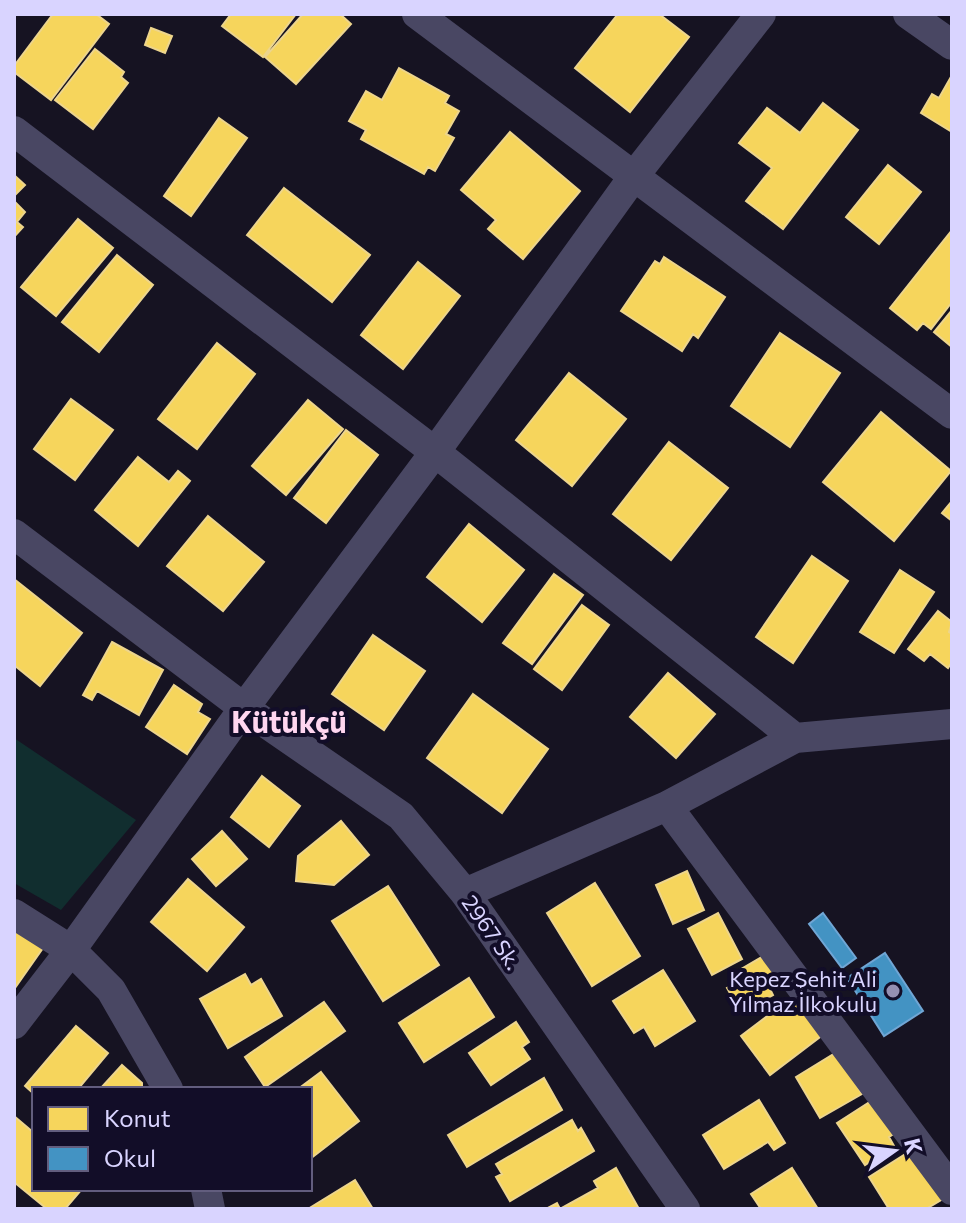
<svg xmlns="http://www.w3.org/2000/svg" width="966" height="1223" font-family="Commissioner,sans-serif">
<rect width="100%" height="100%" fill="#161322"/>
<path fill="#112e2f" d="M14,738L136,820L61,910L14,883Z"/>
<path fill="#f6d55c" stroke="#edd58d" stroke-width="2" d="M53,14H96L109,24L51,100L14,72V66Z
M231,14H296L263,57L222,26Z
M303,14H340L351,24L296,84L265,57Z
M618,14H659L689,37L630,112L575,68Z
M151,28L172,36L165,53L145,45Z
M95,49L124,72L121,77L128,83L93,129L55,100Z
M399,68L449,96L445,103L459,111L446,134L454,138L435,171L428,167L424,174L361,139L366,130L349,121L366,91L382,100Z
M952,75V132L921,113L932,94L939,98Z
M823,103L858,130L783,229L746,201L772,168L739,143L767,108L800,133Z
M219,118L247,138L191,216L164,196Z
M510,132L580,191L523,259L488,229L496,220L461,190Z
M888,165L921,192L879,244L846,217Z
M14,175L25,185L14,196Z
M284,188L370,255L332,302L247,235Z
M14,201L25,212L17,222L23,227L14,237Z
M78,219L113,248L56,316L21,287Z
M952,230V302L931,329L923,323L917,330L890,308Z
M117,255L153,285L99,352L62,322Z
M664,257L725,297L698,338L693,334L682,351L621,311L655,261L660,264Z
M418,262L460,296L403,369L361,335Z
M952,310V347L934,332Z
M780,333L840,373L790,447L731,406Z
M217,343L255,374L197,449L158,419Z
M569,373L626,419L572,486L516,440Z
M71,399L113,430L75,480L34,449Z
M308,400L343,429L286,495L252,466Z
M881,412L951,471L894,541L823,482Z
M346,430L378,455L326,523L294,498Z
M669,442L728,488L671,560L613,514Z
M138,457L169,482L178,471L190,481L138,546L95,510Z
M952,501V521L942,513Z
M208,516L264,562L223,611L167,566Z
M469,524L524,570L482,622L427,577Z
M812,556L848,581L793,663L756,637Z
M900,570L934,592L894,653L860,632Z
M554,574L583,595L532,664L503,643Z
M14,579L82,633L40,686L14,665Z
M582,605L609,625L562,690L534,669Z
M938,611L952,622L949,632L952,634V662L948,668L930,654L924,661L908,649Z
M373,635L425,671L384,730L332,694Z
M112,642L163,670L139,715L97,691L92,700L83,695Z
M668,673L715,714L676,758L630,717Z
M174,685L202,704L198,712L210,719L187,754L146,727Z
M473,694L548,749L502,813L427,758Z
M262,776L300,806L269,847L231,817Z
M341,821L369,855L334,885L296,881L298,856Z
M222,831L247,859L216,886L192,859Z
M687,871L704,910L673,924L656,885Z
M188,879L244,927L207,971L151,922Z
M595,883L640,956L592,986L547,913Z
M388,886L439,965L383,1001L332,921Z
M718,913L742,959L712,975L688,929Z
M14,928L43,948L15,988L14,987Z
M767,954L779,977L767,983L773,995L741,1013L727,988L746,978L741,969Z
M663,970L695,1021L655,1046L644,1027L634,1033L613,1001Z
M245,974L251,985L261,979L282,1016L228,1048L200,999Z
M469,978L494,1017L424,1062L399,1023Z
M795,995L824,1034L770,1075L741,1036Z
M324,1002L345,1031L265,1087L245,1057Z
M516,1022L529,1042L522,1047L530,1059L491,1085L469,1053Z
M76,1026L108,1053L78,1089H34V1094L25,1086Z
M837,1052L862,1094L820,1118L796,1077Z
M122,1065L142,1083V1089H100Z
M321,1072L359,1121L310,1159V1089H298Z
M544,1078L562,1110L467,1167L448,1135Z
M876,1098L897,1132L889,1137L894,1146L865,1165L837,1123Z
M759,1100L785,1143L774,1150L768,1142L724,1169L703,1135Z
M14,1116L34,1133V1189H82L65,1209H47L14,1182Z
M572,1120L578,1131L581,1128L594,1151L510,1201L496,1177L502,1174L496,1164Z
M912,1150L943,1199L926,1209H889L869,1177Z
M616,1168L639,1209H546L557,1203L560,1209L598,1188L594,1181Z
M792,1168L818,1209H761L751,1194Z
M355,1180L373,1209H308Z"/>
<path fill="#4393c3" stroke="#70a6d5" stroke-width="2" d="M823,913L856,958L842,968L809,924Z
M885,953L923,1011L884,1036L847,978Z"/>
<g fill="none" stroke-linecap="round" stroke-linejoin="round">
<path stroke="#494763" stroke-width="30" d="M417,14L952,414
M908,14L952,45
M14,131L435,452L795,738
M14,534L244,708L401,816L465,893L685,1209
M667,806L952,1190
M465,893L667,806L795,738L952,724
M14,914L71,950L111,990L168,1089
M14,1024L71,950L244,708L435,452L634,176L761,14
M206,1189L210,1209"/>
</g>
<circle fill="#9590b2" stroke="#120d28" stroke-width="3" cx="893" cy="991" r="8"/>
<g text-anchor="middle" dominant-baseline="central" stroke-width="8" stroke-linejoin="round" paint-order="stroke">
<g font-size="22" fill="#d9d4ff" stroke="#120d28">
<text transform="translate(492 932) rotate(55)">2967 Sk.</text>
</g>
<g font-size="22" fill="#d9d4ff" stroke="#120d28" text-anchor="end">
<text x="877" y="978">Kepez Şehit Ali<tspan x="877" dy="25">Yılmaz İlkokulu</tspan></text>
</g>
<g font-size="30" font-weight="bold" fill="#ffd6f0" stroke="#120d28">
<text x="289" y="720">Kütükçü</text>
</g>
</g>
<rect width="966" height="1223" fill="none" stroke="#d9d4ff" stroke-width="32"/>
<rect x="32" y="1087" width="280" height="104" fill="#120d28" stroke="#625d7e" stroke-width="2"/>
<rect x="48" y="1107" width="40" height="24" fill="#f6d55c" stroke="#625d7e" stroke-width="2"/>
<text x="104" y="1127" font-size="24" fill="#d9d4ff">Konut</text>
<rect x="48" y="1147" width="40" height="24" fill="#4393c3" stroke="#625d7e" stroke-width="2"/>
<text x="104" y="1167" font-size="24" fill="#d9d4ff">Okul</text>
<g transform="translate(894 1151) rotate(76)" stroke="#120d28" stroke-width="6" paint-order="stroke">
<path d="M0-6L14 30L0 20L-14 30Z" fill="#d9d4ff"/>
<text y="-12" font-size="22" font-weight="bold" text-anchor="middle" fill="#d9d4ff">K</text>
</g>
</svg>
